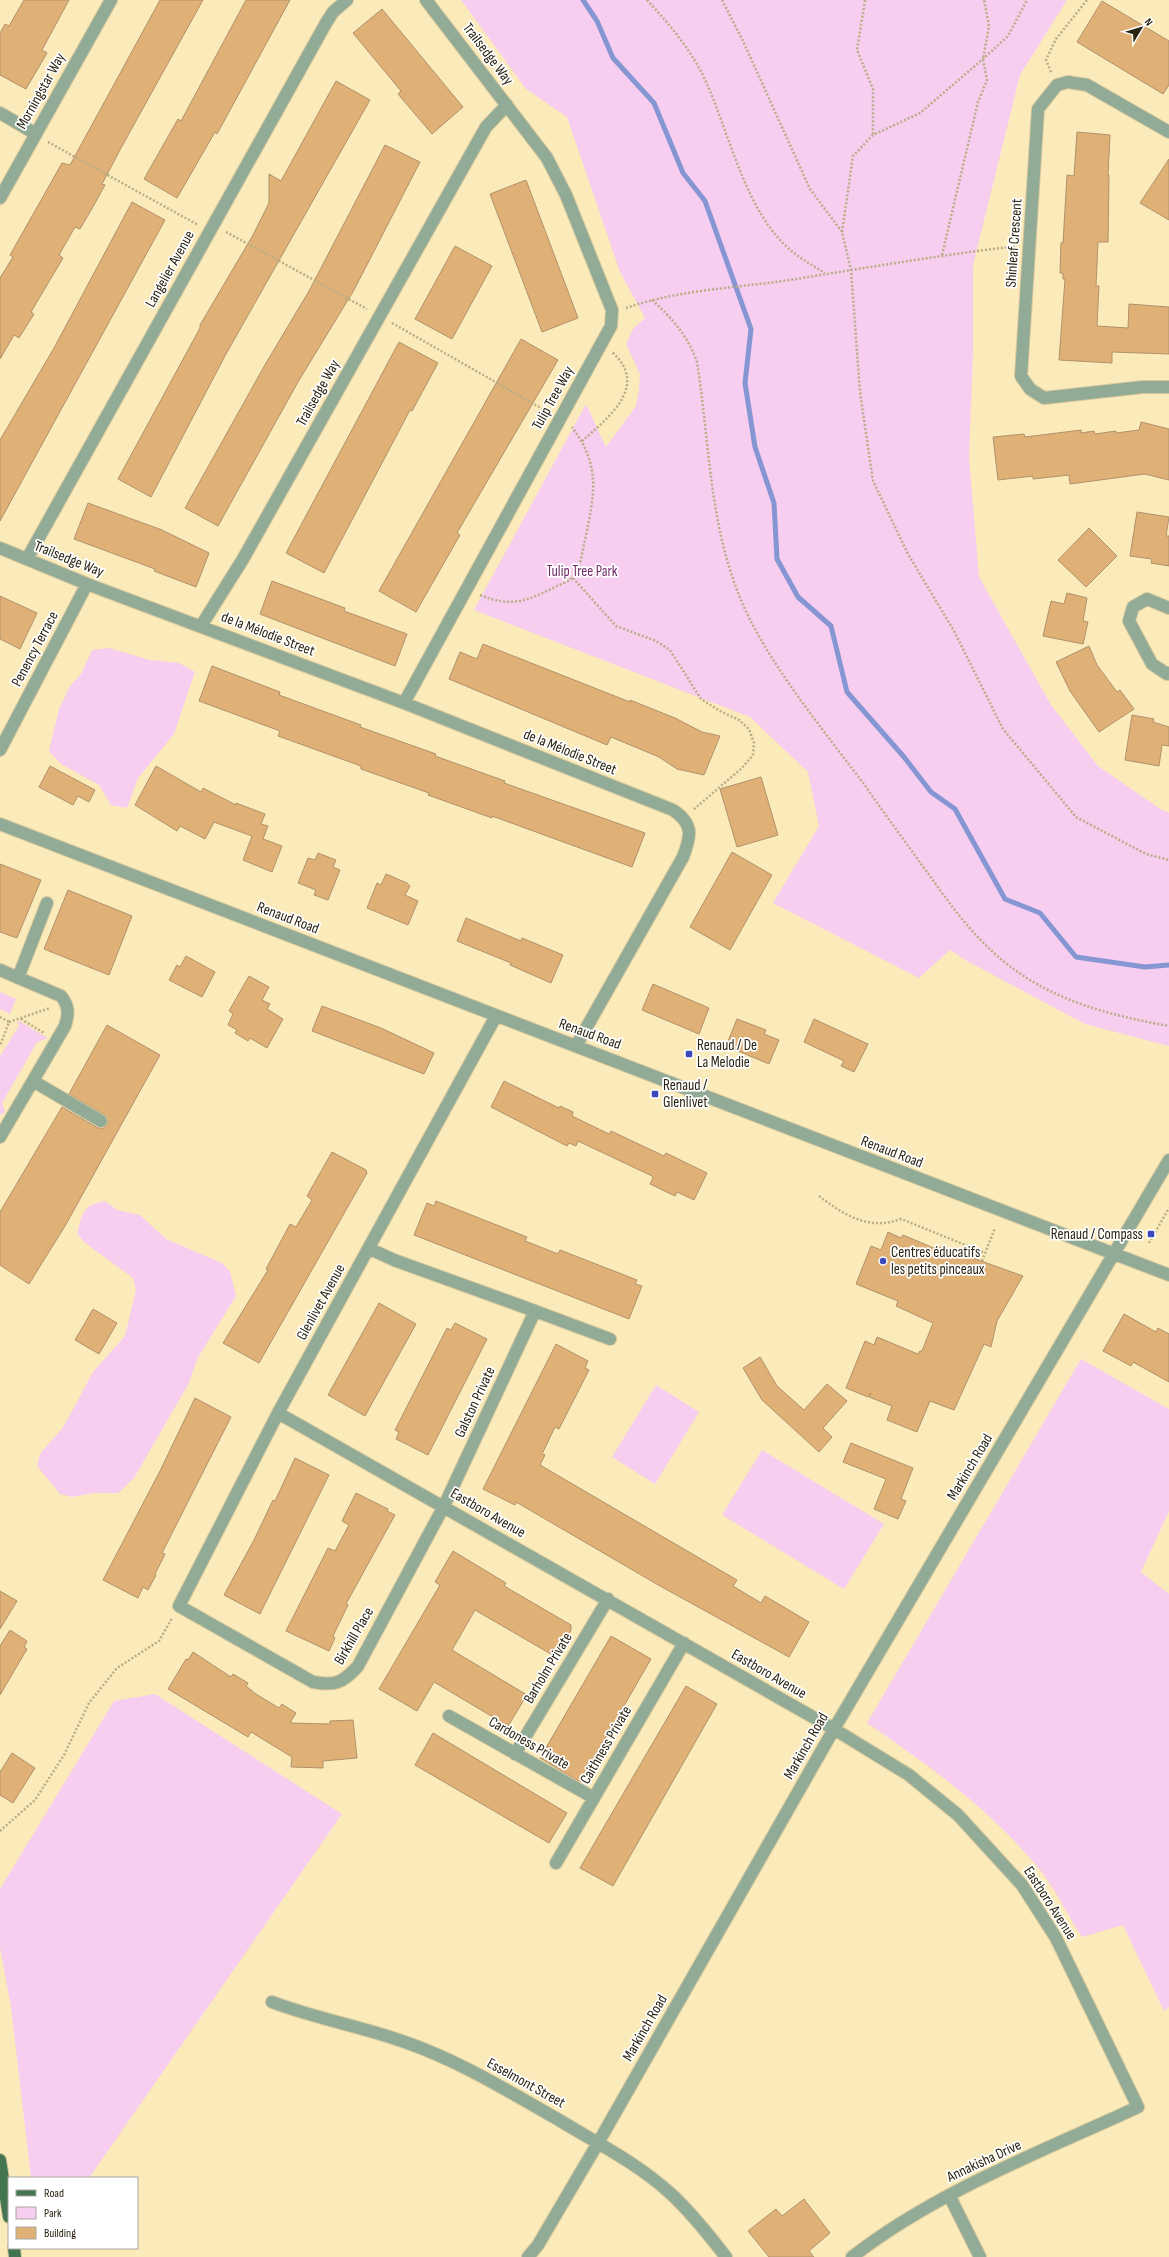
<svg xmlns="http://www.w3.org/2000/svg" width="1169" height="2257" font-family="'Sofia Sans Condensed',sans-serif">
<rect width="100%" height="100%" fill="#fbebba"/>
<path fill="#f7cdf0" d="M461,0H1067L1020,75L973,265V353L969,457L979,577L1051,705L1098,766L1159,808L1169,813V1046L1085,1024L967,961L950,950L919,978L773,903L819,826L808,772L750,717L474,610L586,404L606,447L636,406L639,390L640,374L626,344L633,329L645,318L620,272L567,117L526,89Z
M109,648L150,660L179,663L195,672L174,734L138,778L127,808L111,805L99,785L61,764L49,751L59,709L70,686L81,674L92,650Z
M0,992L16,999L10,1014L0,1009Z
M19,1021L48,1038L37,1042L2,1103L5,1112L2,1115L0,1113V1056L19,1026L17,1022Z
M105,1201L117,1210L140,1215L166,1239L222,1263L230,1272L236,1296L197,1359L189,1383L134,1478L118,1493H94L72,1497L60,1494L37,1466L40,1454L64,1426L93,1372L125,1336L136,1290L133,1278L84,1242L77,1233C83,1212 83,1205 105,1201Z
M1081,1359L1169,1409V1511L1141,1572L1169,1594V2007L1164,2011L1123,1925L1082,1937C1067,1914 1054,1886 1036,1865C986,1806 931,1767 867,1723Z
M656,1385L699,1412L655,1484L612,1457Z
M762,1450L884,1524L844,1589L722,1515Z
M155,1694L342,1814L89,2178H31L11,2007L0,1948V1889L114,1701Z"/>
<g fill="none" stroke-linecap="round" stroke-linejoin="round">
<path stroke="#8596d2" stroke-width="5" d="M583,0L597,21L613,58L654,103L683,173L705,201L751,329L745,383L755,447L774,503L777,559L798,597L831,626L847,692L904,757L931,792L955,809L1005,899L1040,913L1076,957L1145,967L1169,965"/>
</g>
<path fill="#dfb177" stroke="#b1916b" d="M24,0H69L42,50L47,53L26,89L0,75V33L5,24L9,26Z
M160,0H203L121,148L102,184L105,185L94,205L80,229L75,227L59,255L63,258L31,312L34,314L19,338L14,335L0,359V278L13,257L10,255L62,163L70,165Z
M246,0H290L217,134L215,132L177,198L144,179L178,119L181,121Z
M1102,1L1169,41V85L1163,94L1077,42Z
M382,9L463,107L432,134L398,94L401,91L353,33Z
M336,81L370,100L226,354L151,497L118,479L200,328V325L253,235L269,203V174L281,181Z
M1077,132L1110,135L1108,175H1109L1108,242H1098L1096,286H1099L1097,326L1128,328L1129,304L1169,307V354L1112,352V363L1059,360L1065,279H1063V273H1060L1061,243H1063L1067,175L1074,176Z
M385,145L420,162L354,290L298,382L218,526L185,508L266,363L309,291Z
M1169,159V220L1140,203Z
M526,180L578,318L542,332L490,194Z
M132,202L165,220L0,521V440L54,348Z
M455,246L492,266L452,339L415,319Z
M521,339L558,360L457,533L460,535L416,612L379,591Z
M399,342L438,363L412,411L410,410L324,573L286,553Z
M1141,422L1169,429V480L1145,474L1070,484L1069,475L1033,479V476L998,480L993,437L1024,434L1025,437L1081,430V433L1094,431L1095,434L1116,431V433L1139,430Z
M88,503L162,530L209,553L196,587L154,571L155,569L74,539Z
M1137,512L1169,517L1166,536H1169V566L1151,563L1152,559L1130,556Z
M1089,528L1117,556L1086,587L1058,560Z
M272,581L345,608L344,611L407,634L395,666L260,614Z
M1067,593L1087,598L1083,621L1088,622L1083,644L1043,636L1051,601L1064,604Z
M0,596L37,613L20,649L0,639Z
M483,644L630,702V700L675,718L702,732L720,736L704,775L677,769L659,757L611,737L607,745L449,679L460,652L477,659Z
M1089,646L1097,665L1117,692L1120,690L1134,709L1099,732L1070,691L1056,662Z
M212,666L280,692L279,695L361,725L360,727L436,754L435,756L505,781L504,783L645,833L632,867L492,816V818L428,795L429,793L361,769V766L278,736L280,731L199,701Z
M1132,715L1154,719L1153,722L1169,727V746L1162,745L1159,766L1125,760Z
M50,766L95,790L89,802L78,796L73,805L39,787Z
M156,766L201,792L203,788L236,805V803L265,814L261,824L268,826L263,839L282,846L272,872L243,860L252,836L214,822L205,839L180,826L177,831L135,805Z
M761,777L778,835L737,847L720,789Z
M732,852L772,875L730,950L690,927Z
M318,853L336,860L333,867L340,870L328,900L314,895L316,890L298,883L308,858L315,860Z
M0,864L41,880L17,938L0,932Z
M386,874L407,883L410,886L405,895L418,901L408,925L367,908L377,883L381,885Z
M68,890L132,916L109,975L44,949Z
M466,918L521,941L522,938L563,955L551,983L510,965L511,963L457,941Z
M186,956L215,972L202,997L169,980L177,965L180,967Z
M249,976L269,987L262,1000L270,1004L267,1009L283,1019L267,1048L250,1038L248,1041L235,1033L237,1030L228,1025L233,1014L229,1011Z
M653,984L709,1008L699,1034L642,1010Z
M322,1006L381,1028L434,1053L424,1074L312,1031Z
M737,1019L766,1030L764,1034L779,1040L769,1064L726,1046Z
M814,1019L868,1044L854,1072L841,1066L844,1061L804,1042Z
M107,1025L160,1055L65,1226L29,1284L0,1265V1212L62,1107L98,1128H104L108,1124V1121L105,1115L69,1094Z
M504,1081L559,1108L560,1106L573,1112L572,1116L609,1134L611,1131L664,1156L666,1153L707,1173L694,1200L677,1192L675,1196L650,1184L653,1178L652,1176L578,1141L576,1146L569,1143L567,1146L491,1107Z
M332,1152L366,1170L367,1173L259,1363L223,1343L268,1270L266,1269L290,1224L296,1227L312,1200L307,1196Z
M436,1201L527,1237L525,1241L533,1244L558,1254L560,1250L637,1280L635,1284L642,1286L629,1319L414,1235L427,1203L434,1206Z
M888,1232L901,1238L903,1235L936,1249L937,1246L969,1258L970,1257L1023,1276L997,1321L991,1347L984,1344L954,1410L930,1401L917,1432L887,1420L892,1406L869,1397L871,1393L868,1397L846,1388L865,1341L874,1345L877,1337L918,1354L920,1351H922L933,1323L896,1306L898,1301L856,1284L871,1246L881,1250Z
M379,1303L416,1324L365,1416L328,1395Z
M93,1309L117,1323L99,1354L75,1340Z
M1124,1314L1156,1332L1158,1328L1169,1334V1382L1133,1362L1131,1366L1103,1351Z
M455,1323L487,1339L428,1455L396,1439L399,1432L395,1430L447,1328L451,1330Z
M556,1344L588,1361L585,1368L589,1370L559,1429L555,1427L542,1454L545,1455L540,1465L737,1580L733,1586L761,1603L765,1596L809,1622L789,1657L660,1586L516,1502L515,1505L483,1489Z
M760,1357L777,1386L804,1410L827,1384L847,1401L823,1428L832,1437L819,1452L762,1400L743,1368Z
M195,1398L231,1417L162,1553L165,1554L155,1574L156,1575L148,1590L143,1587L138,1598L103,1580L160,1471Z
M851,1443L913,1468L901,1499L906,1501L898,1519L874,1509L886,1479L843,1462Z
M295,1458L329,1475L260,1614L224,1595L254,1540L273,1500L275,1501Z
M356,1493L388,1509L387,1511L395,1515L346,1604L348,1605L333,1636L335,1638L329,1651L286,1631L328,1548L335,1551L349,1525L342,1521Z
M453,1551L506,1583L504,1586L571,1625V1630L556,1657L475,1610L452,1650L527,1695L508,1726L434,1682L417,1711L379,1689L440,1585L435,1582Z
M0,1591L17,1601L0,1629Z
M10,1630L27,1641L24,1647L27,1649L0,1695V1646Z
M611,1636L651,1659L580,1782L540,1758Z
M193,1652L231,1677L233,1674L248,1683L246,1686L256,1694L279,1708L282,1704L296,1713L290,1723L330,1724V1721L353,1720L357,1758L323,1761V1768L291,1767L292,1757L251,1732L248,1737L168,1689L186,1659L188,1660Z
M686,1686L717,1704L613,1886L580,1868Z
M433,1733L567,1813L549,1843L415,1765Z
M12,1753L35,1768L13,1803L0,1795V1772Z
M804,2199L830,2233L809,2251L814,2257H769L748,2231L776,2209L782,2216Z"/>
<g fill="none" stroke-linecap="round" stroke-linejoin="round">
<g stroke="#d6c79c" stroke-width="14">
<path id="minor" d="M0,113L36,134
M1169,132L1087,85L1068,82L1057,85L1038,109L1021,376L1030,389L1044,398L1143,387H1169
M0,198L111,0
M0,548L87,584L404,703L673,810C694,824 691,836 683,857L576,1046
M27,559L326,23L333,12L347,0
M1169,608L1147,599L1133,607L1129,621L1152,664L1167,674L1169,673
M201,626L243,559L486,127L507,105
M404,703L611,326L612,310L566,195L547,158L426,0
M0,750L87,584
M0,824L1169,1275
M0,970L61,996C69,1006 69,1014 65,1026L0,1137
M18,978L47,903
M33,1081L101,1121
M370,1249L394,1260L535,1311L444,1506L358,1666C343,1683 335,1686 313,1682L179,1606L278,1413L496,1016
M535,1311L610,1339
M278,1413L834,1729L909,1775L958,1815L1022,1885L1056,1938L1138,2107C1041,2152 937,2191 852,2257
M449,1716L594,1798
M515,1754L608,1599
M556,1863L684,1643
M272,2002C314,2018 359,2026 402,2041C458,2060 508,2091 559,2120C597,2143 637,2163 670,2193C691,2212 709,2235 726,2257
M949,2195L980,2257
M528,2257L538,2245L598,2143L834,1729L1169,1160"/>
</g>
<g stroke="#d6c79c" stroke-width="14">
<path id="major" d="M0,2160L9,2217
M14,2248L15,2257"/>
</g>
<path stroke="#baad86" stroke-width="2.5" stroke-dasharray="2 2" stroke-linecap="butt" d="M647,0C671,26 693,52 707,84C730,136 745,208 787,247C799,258 812,265 825,273
M722,0L743,41L810,189L842,232L851,270L860,392L873,481L908,554L954,631L1003,729L1076,817L1146,854L1169,860
M865,0L857,50L873,89V135
M1051,72L1046,60L1056,39L1087,0
M48,142L198,225
M226,232L367,309
M842,232L853,156L873,135L920,113L983,59L1008,36L1027,0
M942,255L978,102L987,80L983,59L989,26L984,0
M652,300C672,318 688,336 697,362C709,438 709,517 737,590C762,657 823,729 866,787C886,816 907,844 927,872C952,907 976,941 1011,967C1057,1002 1113,1016 1169,1026
M626,308C681,289 739,288 796,279C870,267 942,255 1016,246
M392,323L548,412
M582,441C608,418 650,386 612,352
M573,578L616,626L656,641L670,650L701,699L720,711L739,720L749,729L754,743L753,755L742,768L693,810
M480,595C512,608 527,601 557,586C561,584 570,581 573,577C581,569 582,551 585,540C594,495 602,468 572,427
M0,1017L9,1022L0,1046
M21,1019L44,1033
M9,1022L50,1008
M819,1196C844,1215 869,1231 901,1219L985,1253
M1149,1243L1169,1208
M982,1261L995,1228
M0,1831L35,1800L64,1755L89,1703L117,1668L159,1641L172,1618"/>
<use href="#minor" stroke="#91ab97" stroke-width="12"/>
<use href="#major" stroke="#437551" stroke-width="12"/>
</g>
<g fill="#3a48bb" stroke="#fff" stroke-width="1.5">
<rect x="685" y="1050" width="8" height="8" rx="2"/>
<rect x="651" y="1090" width="8" height="8" rx="2"/>
<rect x="1147" y="1230" width="8" height="8" rx="2"/>
<circle cx="883" cy="1261" r="4"/>
</g>
<g text-anchor="middle" dominant-baseline="central" stroke-width="3.5" stroke-linejoin="round" paint-order="stroke">
<g font-size="15" fill="#2b2412" stroke="#fff">
<text transform="translate(488 54) rotate(53)">Trailsedge Way</text>
<text transform="translate(41 91) rotate(-61)">Morningstar Way</text>
<text transform="translate(1014 243) rotate(-86)">Shinleaf Crescent</text>
<text transform="translate(170 269) rotate(-61)">Langelier Avenue</text>
<text transform="translate(318 393) rotate(-61)">Trailsedge Way</text>
<text transform="translate(553 398) rotate(-61)">Tulip Tree Way</text>
<text transform="translate(69 559) rotate(22)">Trailsedge Way</text>
<text transform="translate(268 634) rotate(21)">de la Mélodie Street</text>
<text transform="translate(35 649) rotate(-62)">Penency Terrace</text>
<text transform="translate(570 752) rotate(22)">de la Mélodie Street</text>
<text transform="translate(288 918) rotate(21)">Renaud Road</text>
<text transform="translate(590 1034) rotate(20)">Renaud Road</text>
<text transform="translate(892 1152) rotate(21)">Renaud Road</text>
<text transform="translate(321 1302) rotate(-61)">Glenlivet Avenue</text>
<text transform="translate(475 1402) rotate(-65)">Galston Private</text>
<text transform="translate(970 1467) rotate(-59)">Markinch Road</text>
<text transform="translate(488 1513) rotate(30)">Eastboro Avenue</text>
<text transform="translate(354 1636) rotate(-60)">Birkhill Place</text>
<text transform="translate(548 1668) rotate(-59)">Barholm Private</text>
<text transform="translate(769 1674) rotate(30)">Eastboro Avenue</text>
<text transform="translate(529 1743) rotate(30)">Cardoness Private</text>
<text transform="translate(606 1745) rotate(-60)">Caithness Private</text>
<text transform="translate(806 1746) rotate(-60)">Markinch Road</text>
<text transform="translate(1050 1903) rotate(57)">Eastboro Avenue</text>
<text transform="translate(645 2028) rotate(-60)">Markinch Road</text>
<text transform="translate(526 2083) rotate(29)">Esselmont Street</text>
<text transform="translate(984 2161) rotate(-25)">Annakisha Drive</text>
</g>
<g font-size="15" fill="#6f2d68" stroke="#fff">
<text x="582" y="571">Tulip Tree Park</text>
</g>
<g font-size="15" fill="#2b2412" stroke="#fff" text-anchor="start">
<text x="697" y="1045">Renaud / De<tspan x="697" dy="17">La Melodie</tspan></text>
<text x="663" y="1085">Renaud /<tspan x="663" dy="17">Glenlivet</tspan></text>
<text x="1143" y="1234" text-anchor="end">Renaud / Compass</text>
<text x="891" y="1252">Centres éducatifs<tspan x="891" dy="17">les petits pinceaux</tspan></text>
</g>
</g>
<rect x="8" y="2177" width="130" height="72" fill="#ffffff" stroke="#aaa7a0"/>
<rect x="16" y="2190" width="20" height="6" fill="#437551" stroke="#aaa7a0"/>
<text x="44" y="2197" font-size="12" fill="#2b2412">Road</text>
<rect x="16" y="2207" width="20" height="12" fill="#f7cdf0" stroke="#aaa7a0"/>
<text x="44" y="2217" font-size="12" fill="#2b2412">Park</text>
<rect x="16" y="2227" width="20" height="12" fill="#dfb177" stroke="#aaa7a0"/>
<text x="44" y="2237" font-size="12" fill="#2b2412">Building</text>
<g transform="translate(1141 28) rotate(52)" stroke="#ffffff" stroke-width="3" paint-order="stroke">
<path d="M0-3L7 15L0 10L-7 15Z" fill="#2b2412"/>
<text y="-6" font-size="11" font-weight="bold" text-anchor="middle" fill="#2b2412">N</text>
</g>
</svg>
